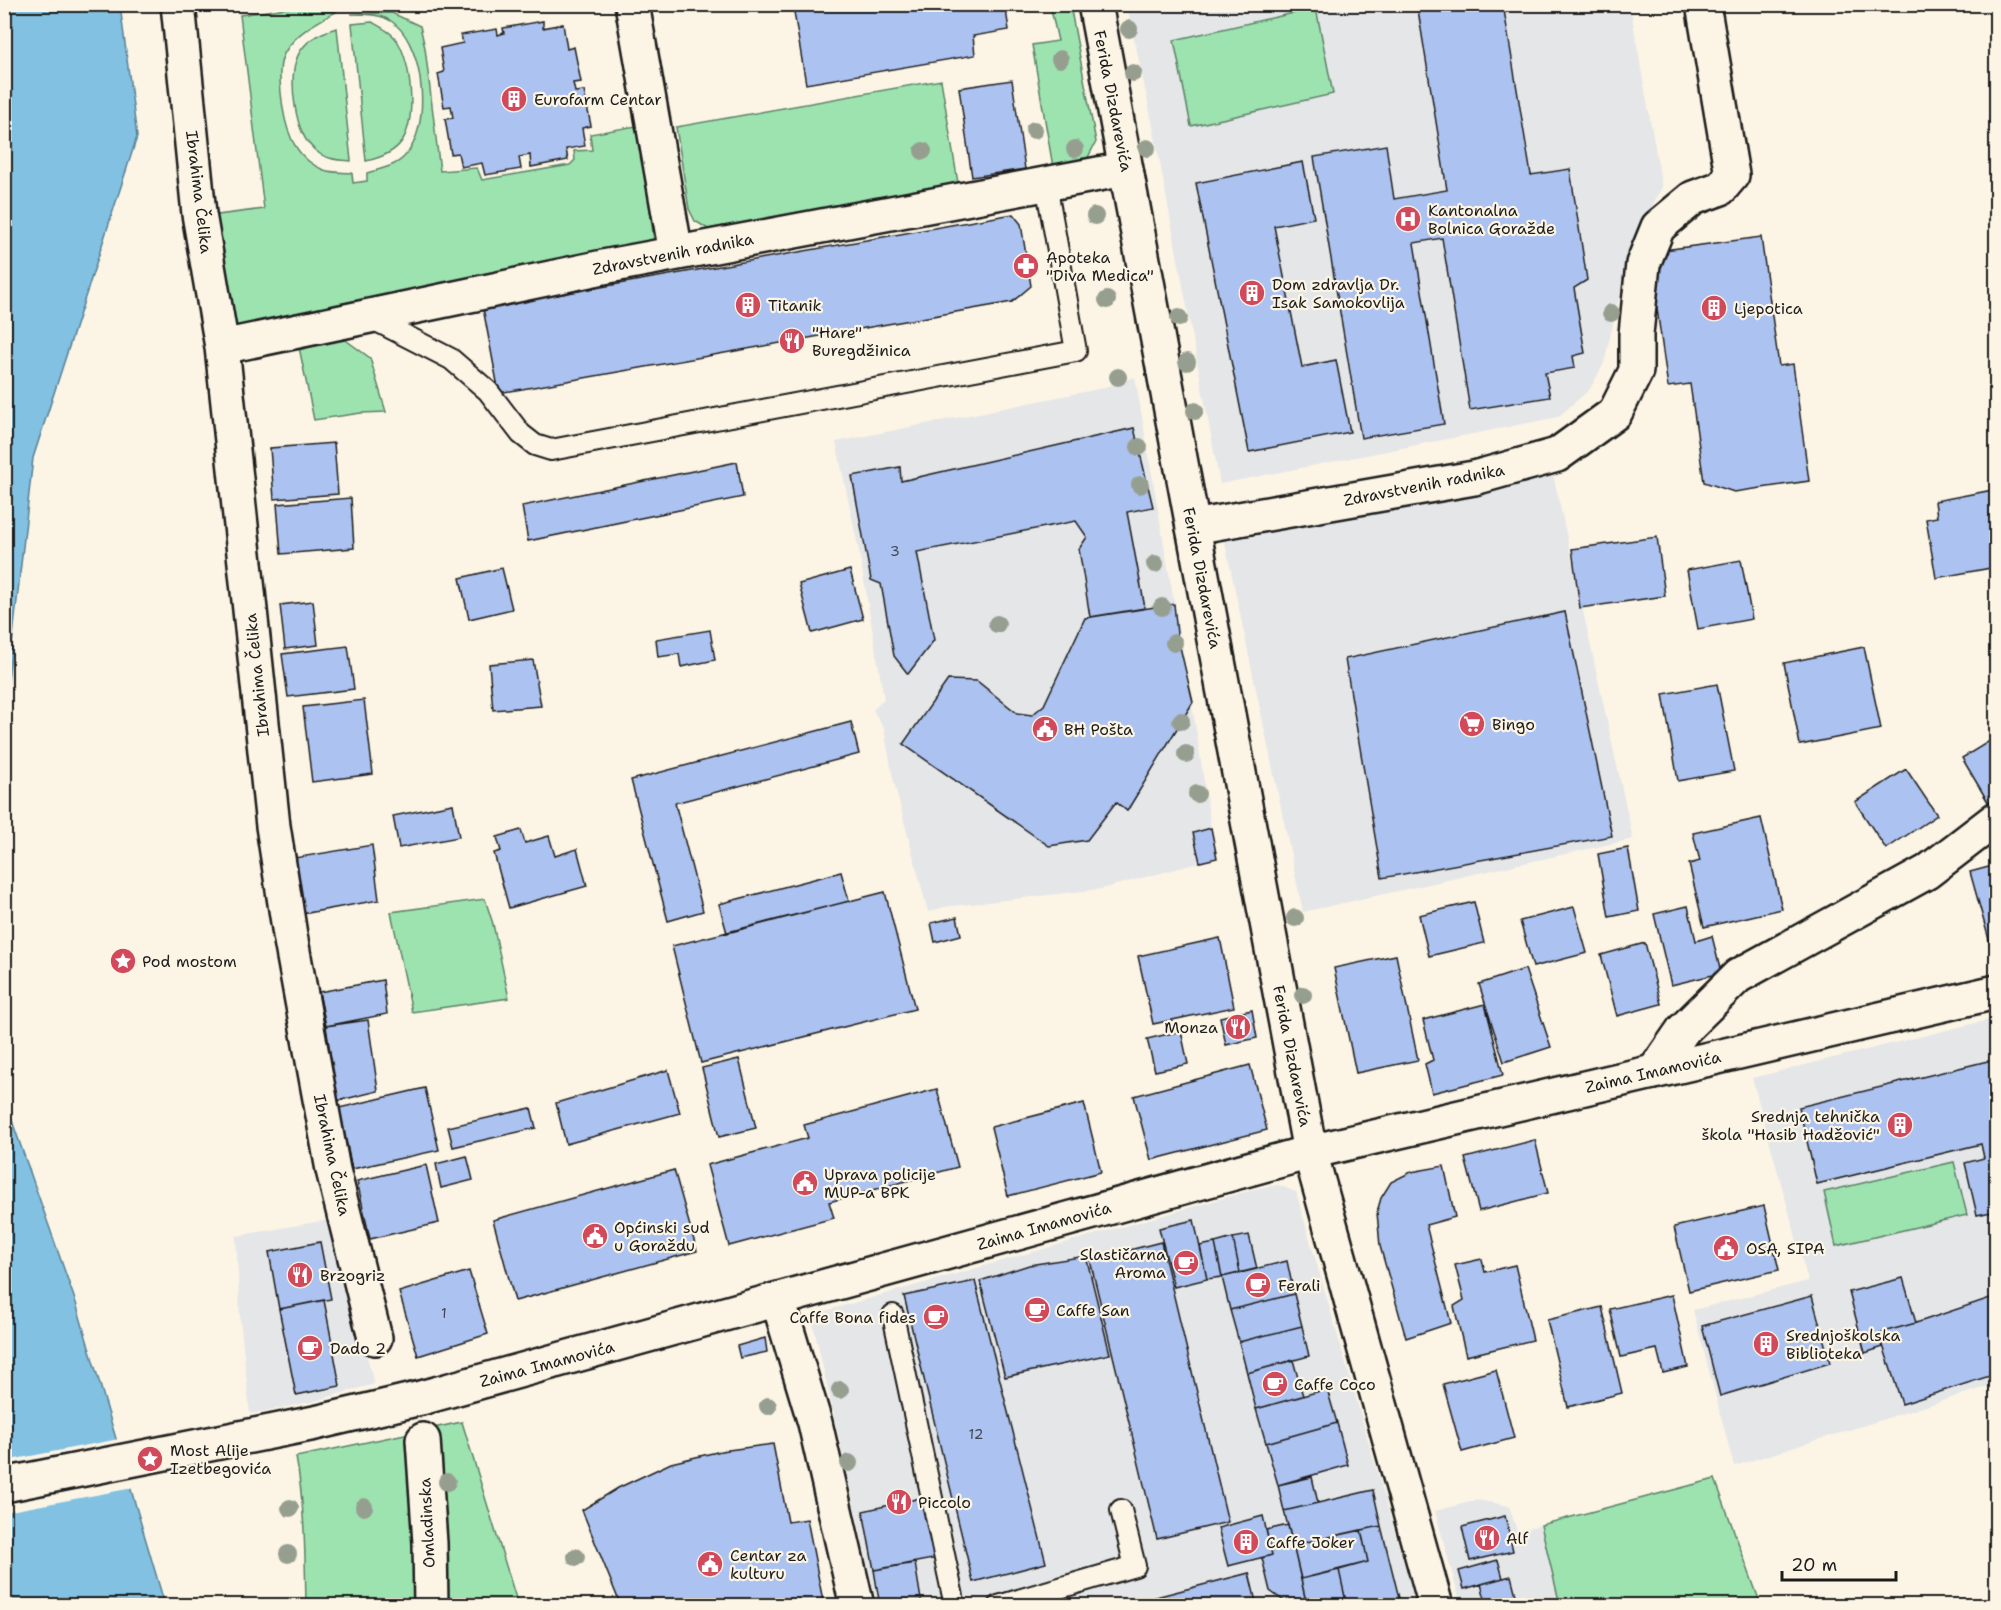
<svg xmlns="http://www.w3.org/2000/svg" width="2001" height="1610" font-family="'Shantell Sans',sans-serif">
<rect width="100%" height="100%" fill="#fcf5e5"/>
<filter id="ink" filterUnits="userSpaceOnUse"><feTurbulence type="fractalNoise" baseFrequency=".0167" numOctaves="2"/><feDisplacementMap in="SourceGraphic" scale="12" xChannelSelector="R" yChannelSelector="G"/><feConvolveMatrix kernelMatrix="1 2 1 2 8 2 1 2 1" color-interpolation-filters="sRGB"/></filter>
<g filter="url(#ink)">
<path fill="#e4e6e8" d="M1127,5H1630L1662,187L1631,246L1604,363L1590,389L1558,417L1220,484L1154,131Z
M1135,377L1196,729L1211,828L1217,858L1101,889L944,907L928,912L894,783L884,729L873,710L884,699L859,551L836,442L1098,389Z
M1551,465L1633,839L1303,912L1224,538Z
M1996,1018V1384L1734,1466L1693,1310L1808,1281L1752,1078Z
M1278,1185L1296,1192L1416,1605H877L811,1315L1259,1188Z
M333,1219L374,1384L311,1402L250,1414L240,1318L236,1236Z
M1478,1500L1509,1506L1517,1531L1541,1525L1560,1605H1461L1435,1511Z"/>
<path fill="#9de3b0" stroke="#5c8066" stroke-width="1.5" d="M1050,5H1070L1096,142L1086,161L1053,167L1032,45L1058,41Z
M300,6L336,12C317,22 296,33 285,52C278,63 280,81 281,93C284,124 291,157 324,170C332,173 343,172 352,173L353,183L367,181V173C380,169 394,167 404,157C432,129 425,49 395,24C384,14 366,14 351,14L392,13L420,26L425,48L440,171L477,168L482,180L570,165L575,160L574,151L592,150L590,134L636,126L648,194L655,249L243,330L229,326L210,216L264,209L240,15Z
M1316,8L1333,94L1191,126L1174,40Z
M372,22C381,27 393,33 398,42C411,65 417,118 402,141C394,153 380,158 366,161L352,24Z
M337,28L351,161C341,160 329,160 320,154C303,143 298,124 295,106C289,66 294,39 337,28Z
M941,80L958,183L708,229L695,221L689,209L676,127Z
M343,338L370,358L386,412L361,413L314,420L299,347Z
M485,899L493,924L509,998L412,1012L391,912Z
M1954,1162L1967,1215L1836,1246L1824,1192Z
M462,1422L518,1605H306C305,1556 305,1506 296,1457Z
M1715,1479L1761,1605H1560L1541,1525Z"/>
<path fill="#82c1e2" stroke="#597f93" stroke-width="1.5" d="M5,4L120,5L137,137L33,458L5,707Z
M4,1098L76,1303L165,1605H5Z"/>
<path fill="#fcf5e5" d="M119,1439L133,1488L5,1512V1461Z"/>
<path fill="#acc2f0" stroke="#1c1c1c" stroke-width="1.5" d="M801,4H1005L1009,30L973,36L975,55L806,84L793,6Z
M1417,4H1503L1531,175L1570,169L1587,280L1574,288L1585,353L1573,356L1575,368L1545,373L1550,397L1470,410L1442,238L1414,243L1444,424L1361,438L1314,157L1386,145L1394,199L1447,190Z
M543,21V28L563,24L567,49L574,47L581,82L573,83L575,92L584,91L591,126L582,128L585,146L566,149L568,160L531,167L530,155L519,157L521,169L485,175L482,163L461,167L458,153L451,154L445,119L453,118L451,106L444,107L438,74L444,72L440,48L463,43L461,35L497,29L498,35L504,33L503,28Z
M1012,80L1025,169L972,177L959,88Z
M1303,162L1314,218L1274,226L1302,367L1336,360L1350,432L1249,452L1196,183Z
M1013,214L1021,224L1031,286L1012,302L499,393L483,308Z
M1761,237L1779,366L1793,364L1809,481L1734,492L1704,482L1690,384L1668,387L1649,252Z
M1134,428L1153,507L1127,512L1145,608L1090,617L1079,549L1087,537L1076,521L917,552L934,640L908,674L894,656L881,584L871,580L852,476L900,467L901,481Z
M334,443L338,494L274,499L270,448Z
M737,462L743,497L528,541L522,506Z
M1993,490L1996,511V567L1936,578L1926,519L1937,517L1935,501Z
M351,498L354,548L281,554L277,504Z
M1657,537L1665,596L1580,608L1572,549Z
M1741,560L1752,619L1698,629L1687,570Z
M502,568L512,609L469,619L460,578Z
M850,570L863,619L812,633L799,584Z
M313,601L318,645L285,649L280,605Z
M1174,604L1177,634L1193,702L1127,811L1116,802L1087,840L1049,846L903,744L948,680L977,681L1017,713L1032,715L1044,705L1085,618Z
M1565,612L1612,836L1382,878L1345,659Z
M710,630L715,660L681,667L679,654L658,657L656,639Z
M348,646L354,689L288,697L282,654Z
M1864,647L1881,729L1800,745L1784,663Z
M533,660L541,706L493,710L489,664Z
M1717,684L1734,771L1678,781L1663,694Z
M364,700L373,774L312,782L303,707Z
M851,722L859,754L675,803L703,911L668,921L631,780Z
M1996,737V803L1991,807L1962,758Z
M1906,769L1937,815L1886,849L1855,802Z
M453,804L459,837L399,848L393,816Z
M1761,818L1782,909L1704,927L1689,864L1700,861L1693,833Z
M1211,828L1217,858L1200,862L1193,833Z
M521,830L525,843L549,836L555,856L577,849L587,886L509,908L494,853L501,851L497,837Z
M372,845L379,900L302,914L294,858Z
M1628,848L1639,911L1609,917L1598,854Z
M1996,865V953L1993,954L1970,872Z
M841,872L849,901L727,933L719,904Z
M885,892L915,1009L701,1063L672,946Z
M1474,902L1484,943L1429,956L1419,915Z
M1688,906L1696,941L1712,936L1721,973L1671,985L1654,914Z
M1574,907L1587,953L1533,967L1520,921Z
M957,917L961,935L935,942L931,923Z
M1220,938L1234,1007L1153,1024L1138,956Z
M1645,943L1661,1004L1617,1016L1601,955Z
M1396,955L1418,1060L1356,1073L1334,968Z
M1525,969L1551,1047L1504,1062L1479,984Z
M383,980L387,1014L326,1026L319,992Z
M1485,1004L1503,1075L1432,1093L1425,1064L1433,1060L1423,1020Z
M1252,1010L1257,1038L1226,1045L1220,1017Z
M368,1020L378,1091L337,1101L326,1026Z
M1181,1031L1188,1064L1155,1071L1147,1039Z
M739,1059L756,1128L719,1137L702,1068Z
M1996,1059V1211L1977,1215L1965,1163L1984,1158L1981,1144L1817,1184L1799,1107Z
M1250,1065L1267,1130L1151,1160L1134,1096Z
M668,1070L680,1113L566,1144L556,1103Z
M425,1088L439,1150L352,1169L339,1108Z
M937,1089L958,1167L829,1202L834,1218L729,1246L707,1165L808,1138L804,1125Z
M1084,1103L1101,1172L1008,1196L991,1127Z
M531,1108L536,1128L453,1147L448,1127Z
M1535,1140L1548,1193L1479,1211L1465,1158Z
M467,1156L473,1180L441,1188L436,1164Z
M426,1165L439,1223L370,1239L357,1181Z
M1444,1166L1455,1217L1426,1225L1451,1323L1406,1338L1380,1246L1377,1212L1381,1198L1391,1182L1411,1172Z
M674,1170L697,1251L515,1301L493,1220Z
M1764,1206L1779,1270L1689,1291L1674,1227Z
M1194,1220L1207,1279L1174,1287L1159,1228Z
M1249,1235L1257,1269L1240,1273L1233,1238Z
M1233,1238L1240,1273L1222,1277L1215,1243Z
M320,1242L331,1299L279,1309L269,1252Z
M1161,1242L1228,1522L1157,1539L1090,1260Z
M1215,1243L1222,1277L1207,1279L1200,1246Z
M1086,1256L1110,1354L1005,1377L980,1281L1029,1265Z
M1482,1259L1485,1272L1515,1265L1533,1340L1466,1356L1454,1306L1464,1300L1455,1265Z
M1287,1261L1294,1294L1230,1310L1222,1277Z
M469,1271L488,1334L418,1356L399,1292Z
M1903,1278L1916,1323L1879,1333L1883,1347L1865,1353L1849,1292Z
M975,1281L1046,1563L973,1582L904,1296Z
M1294,1294L1302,1326L1239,1342L1230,1310Z
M1672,1295L1688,1367L1663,1373L1657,1349L1621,1357L1610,1309Z
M1812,1296L1830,1363L1720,1396L1702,1326Z
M1996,1296V1374L1902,1404L1879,1333L1916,1323Z
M324,1300L340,1386L296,1395L279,1309Z
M1602,1307L1622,1393L1568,1407L1547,1320Z
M1302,1326L1309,1356L1247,1373L1239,1342Z
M765,1338L767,1352L740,1358L737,1346Z
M1293,1360L1303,1396L1256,1409L1247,1373Z
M1496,1370L1514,1438L1462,1452L1443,1384Z
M1327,1389L1337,1423L1266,1443L1256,1409Z
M1337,1423L1348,1465L1278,1485L1266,1443Z
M773,1444L788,1522L807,1519L824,1606H621L582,1510L618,1488L671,1463L721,1451Z
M1312,1477L1318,1503L1284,1511L1278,1485Z
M1373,1490L1381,1526L1293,1545L1284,1511Z
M925,1497L938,1558L874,1570L863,1511Z
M1263,1516L1272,1555L1228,1566L1218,1528Z
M1505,1516L1513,1551L1470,1561L1462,1527Z
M1288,1525L1293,1545L1307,1606H1291L1270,1591L1262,1558L1272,1555L1266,1530Z
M1381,1526L1401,1606H1347L1339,1570L1368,1562L1361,1530Z
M1361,1530L1368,1562L1301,1579L1293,1545Z
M1498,1560L1503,1578L1464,1589L1459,1571Z
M915,1563L922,1606H880L874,1570Z
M1339,1570L1347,1606H1307L1301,1579Z
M1249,1573L1257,1606H1121Z
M1511,1576L1517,1599L1496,1606H1487L1481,1584Z"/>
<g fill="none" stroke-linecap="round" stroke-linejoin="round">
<g stroke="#1c1c1c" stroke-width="24">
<path id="lane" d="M369,317L451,359L488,391L521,434L535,445L551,450L1076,351L1046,184
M893,1315L955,1606
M998,1606L1135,1566L1121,1510"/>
</g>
<g stroke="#1c1c1c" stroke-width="38">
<path id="street" d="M178,4L199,214L222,347L273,826L290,935L333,1170L375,1338
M632,4L676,253
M222,347L603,267L1125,169
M1193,527L1474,478L1557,455L1615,413L1636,371V334L1643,264L1658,227L1693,198L1721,188L1732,175L1703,4
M1654,1072L1683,1030L1738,976L1927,872L1996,819
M778,1300L815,1423L857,1606
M423,1440L430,1543L431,1606
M4,1485L315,1423L421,1398L1310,1152L1436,1606"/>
</g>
<g stroke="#1c1c1c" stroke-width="38">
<path id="secondary" d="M1095,4L1310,1152L1996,992"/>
</g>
<use href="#lane" stroke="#fcf5e5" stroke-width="20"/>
<use href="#street" stroke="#fcf5e5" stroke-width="33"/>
<use href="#secondary" stroke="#fcf5e5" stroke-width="33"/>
</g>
<g fill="#969f8f">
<circle cx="1129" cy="29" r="9"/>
<circle cx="1060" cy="59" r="9"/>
<circle cx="1133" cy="73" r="9"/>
<circle cx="1034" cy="130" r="9"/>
<circle cx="1147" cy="148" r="9"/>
<circle cx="1075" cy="149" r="9"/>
<circle cx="923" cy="151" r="9"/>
<circle cx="1095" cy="216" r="9"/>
<circle cx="1107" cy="300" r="9"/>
<circle cx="1611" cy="313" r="9"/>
<circle cx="1179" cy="318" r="9"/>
<circle cx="1187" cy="362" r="9"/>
<circle cx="1118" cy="377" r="9"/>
<circle cx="1195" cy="411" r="9"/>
<circle cx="1139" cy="447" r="9"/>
<circle cx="1140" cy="485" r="9"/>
<circle cx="1155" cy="564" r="9"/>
<circle cx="1162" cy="607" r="9"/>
<circle cx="997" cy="624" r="9"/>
<circle cx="1174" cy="643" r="9"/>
<circle cx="1181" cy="721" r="9"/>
<circle cx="1186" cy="754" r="9"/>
<circle cx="1197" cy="794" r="9"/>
<circle cx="1295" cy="918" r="9"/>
<circle cx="1303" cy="995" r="9"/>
<circle cx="840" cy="1390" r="9"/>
<circle cx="768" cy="1406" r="9"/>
<circle cx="849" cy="1463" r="9"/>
<circle cx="447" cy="1482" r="9"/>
<circle cx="364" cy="1507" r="9"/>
<circle cx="290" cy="1508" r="9"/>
<circle cx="288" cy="1554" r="9"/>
<circle cx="576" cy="1557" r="9"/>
</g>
</g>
<defs>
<g id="building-disc" transform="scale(1.35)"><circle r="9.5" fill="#d1495b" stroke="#fcf5e5"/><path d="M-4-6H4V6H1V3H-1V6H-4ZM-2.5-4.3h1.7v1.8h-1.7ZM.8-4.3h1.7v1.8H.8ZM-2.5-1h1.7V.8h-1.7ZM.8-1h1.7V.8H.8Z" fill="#fff"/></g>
<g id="hospital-disc" transform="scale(1.35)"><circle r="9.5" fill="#d1495b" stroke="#fcf5e5"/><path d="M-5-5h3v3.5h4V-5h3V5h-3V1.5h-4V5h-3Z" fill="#fff"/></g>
<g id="pharmacy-disc" transform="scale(1.35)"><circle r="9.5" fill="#d1495b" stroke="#fcf5e5"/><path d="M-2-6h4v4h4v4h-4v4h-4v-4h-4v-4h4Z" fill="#fff"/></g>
<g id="restaurant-disc" transform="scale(1.35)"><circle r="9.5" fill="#d1495b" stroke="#fcf5e5"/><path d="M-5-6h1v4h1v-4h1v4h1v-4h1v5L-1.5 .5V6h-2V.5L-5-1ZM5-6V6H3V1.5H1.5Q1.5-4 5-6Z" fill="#fff"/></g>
<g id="supermarket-disc" transform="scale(1.35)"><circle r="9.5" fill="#d1495b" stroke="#fcf5e5"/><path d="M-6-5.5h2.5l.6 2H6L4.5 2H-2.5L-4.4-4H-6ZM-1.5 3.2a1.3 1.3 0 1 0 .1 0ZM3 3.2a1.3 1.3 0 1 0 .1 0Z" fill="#fff"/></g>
<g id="civic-disc" transform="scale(1.35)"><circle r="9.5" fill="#d1495b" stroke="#fcf5e5"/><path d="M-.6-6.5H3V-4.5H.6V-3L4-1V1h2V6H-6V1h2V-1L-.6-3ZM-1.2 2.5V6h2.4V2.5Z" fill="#fff"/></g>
<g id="sight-disc" transform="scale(1.35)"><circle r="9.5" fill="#d1495b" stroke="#fcf5e5"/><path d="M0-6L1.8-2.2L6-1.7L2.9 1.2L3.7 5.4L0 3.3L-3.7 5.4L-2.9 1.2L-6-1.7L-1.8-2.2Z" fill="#fff"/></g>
<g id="cafe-disc" transform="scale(1.35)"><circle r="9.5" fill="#d1495b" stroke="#fcf5e5"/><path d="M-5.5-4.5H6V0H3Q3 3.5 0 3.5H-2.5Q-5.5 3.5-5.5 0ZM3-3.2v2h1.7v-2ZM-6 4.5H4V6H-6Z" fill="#fff"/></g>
</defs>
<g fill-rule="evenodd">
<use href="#building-disc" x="514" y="99"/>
<use href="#hospital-disc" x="1408" y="219"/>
<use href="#pharmacy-disc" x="1026" y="266"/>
<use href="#building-disc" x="1252" y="293"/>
<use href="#building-disc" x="748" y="305"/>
<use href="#building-disc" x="1714" y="308"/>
<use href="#restaurant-disc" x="792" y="341"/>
<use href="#supermarket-disc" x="1472" y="724"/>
<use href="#civic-disc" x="1045" y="729"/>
<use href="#sight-disc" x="123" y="961"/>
<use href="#restaurant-disc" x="1238" y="1027"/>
<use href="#building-disc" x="1900" y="1125"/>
<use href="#civic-disc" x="805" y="1183"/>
<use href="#civic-disc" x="595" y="1236"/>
<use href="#civic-disc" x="1726" y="1248"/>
<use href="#cafe-disc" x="1186" y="1263"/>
<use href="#restaurant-disc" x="300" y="1275"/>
<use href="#cafe-disc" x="1258" y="1285"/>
<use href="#cafe-disc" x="1037" y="1310"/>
<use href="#cafe-disc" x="936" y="1317"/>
<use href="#building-disc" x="1766" y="1344"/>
<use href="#cafe-disc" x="310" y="1348"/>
<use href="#cafe-disc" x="1275" y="1384"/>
<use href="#sight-disc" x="150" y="1459"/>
<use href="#restaurant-disc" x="899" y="1502"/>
<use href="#restaurant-disc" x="1487" y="1538"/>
<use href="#building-disc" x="1246" y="1542"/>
<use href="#civic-disc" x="710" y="1564"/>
</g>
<g text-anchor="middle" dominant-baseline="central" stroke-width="4.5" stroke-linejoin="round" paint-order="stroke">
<g font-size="14" fill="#404651">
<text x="895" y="551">3</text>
<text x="444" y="1313">1</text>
<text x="976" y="1434">12</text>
</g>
<g font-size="16" fill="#1c1c1c" stroke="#fcf5e5" text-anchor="start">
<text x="534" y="99">Eurofarm Centar</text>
<text x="1428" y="210">Kantonalna<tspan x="1428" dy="18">Bolnica Goražde</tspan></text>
<text x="1046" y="257">Apoteka<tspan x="1046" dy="18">"Diva Medica"</tspan></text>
<text x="1272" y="284">Dom zdravlja Dr.<tspan x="1272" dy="18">Isak Samokovlija</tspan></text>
<text x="768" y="305">Titanik</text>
<text x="1734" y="308">Ljepotica</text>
<text x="812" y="332">"Hare"<tspan x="812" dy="18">Buregdžinica</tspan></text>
<text x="1492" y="724">Bingo</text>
<text x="1064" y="729">BH Pošta</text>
<text x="142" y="961">Pod mostom</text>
<text x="1218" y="1027" text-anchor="end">Monza</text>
<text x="1880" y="1116" text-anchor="end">Srednja tehnička<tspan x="1880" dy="18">škola "Hasib Hadžović"</tspan></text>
<text x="824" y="1174">Uprava policije<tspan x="824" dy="18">MUP-a BPK</tspan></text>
<text x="614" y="1227">Općinski sud<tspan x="614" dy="18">u Goraždu</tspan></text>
<text x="1746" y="1248">OSA, SIPA</text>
<text x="1166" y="1254" text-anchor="end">Slastičarna<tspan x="1166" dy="18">Aroma</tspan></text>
<text x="320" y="1275">Brzogriz</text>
<text x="1278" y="1285">Ferali</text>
<text x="1056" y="1310">Caffe San</text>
<text x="916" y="1317" text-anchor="end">Caffe Bona fides</text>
<text x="1786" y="1335">Srednjoškolska<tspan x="1786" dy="18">Biblioteka</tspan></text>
<text x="330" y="1348">Dado 2</text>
<text x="1294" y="1384">Caffe Coco</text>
<text x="170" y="1450">Most Alije<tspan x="170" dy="18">Izetbegovića</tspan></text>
<text x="918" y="1502">Piccolo</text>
<text x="1506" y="1538">Alf</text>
<text x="1266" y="1542">Caffe Joker</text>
<text x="730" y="1555">Centar za<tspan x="730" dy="18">kulturu</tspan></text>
</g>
<g font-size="16" fill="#1c1c1c" stroke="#fcf5e5">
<text transform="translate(1113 101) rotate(79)">Ferida Dizdarevića</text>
<text transform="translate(199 192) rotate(83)">Ibrahima Čelika</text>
<text transform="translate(673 254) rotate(-11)">Zdravstvenih radnika</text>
<text transform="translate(1424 485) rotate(-11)">Zdravstvenih radnika</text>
<text transform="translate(1202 578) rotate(79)">Ferida Dizdarevića</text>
<text transform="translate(257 675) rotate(-96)">Ibrahima Čelika</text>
<text transform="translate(1292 1056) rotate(79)">Ferida Dizdarevića</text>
<text transform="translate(1653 1072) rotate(-13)">Zaima Imamovića</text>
<text transform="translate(332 1155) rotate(78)">Ibrahima Čelika</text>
<text transform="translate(1044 1226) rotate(-16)">Zaima Imamovića</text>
<text transform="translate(547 1364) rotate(-15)">Zaima Imamovića</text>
<text transform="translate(427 1523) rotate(-93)">Omladinska</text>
</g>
</g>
<rect width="2001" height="1610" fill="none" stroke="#fcf5e5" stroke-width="24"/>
<rect x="12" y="12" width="1977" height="1586" fill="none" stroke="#1c1c1c" stroke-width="2" filter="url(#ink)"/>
<path d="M1782 1571v9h114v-9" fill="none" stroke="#1c1c1c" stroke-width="3"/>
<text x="1791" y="1571" font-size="18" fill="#1c1c1c" stroke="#fcf5e5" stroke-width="4.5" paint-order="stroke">20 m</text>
</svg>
